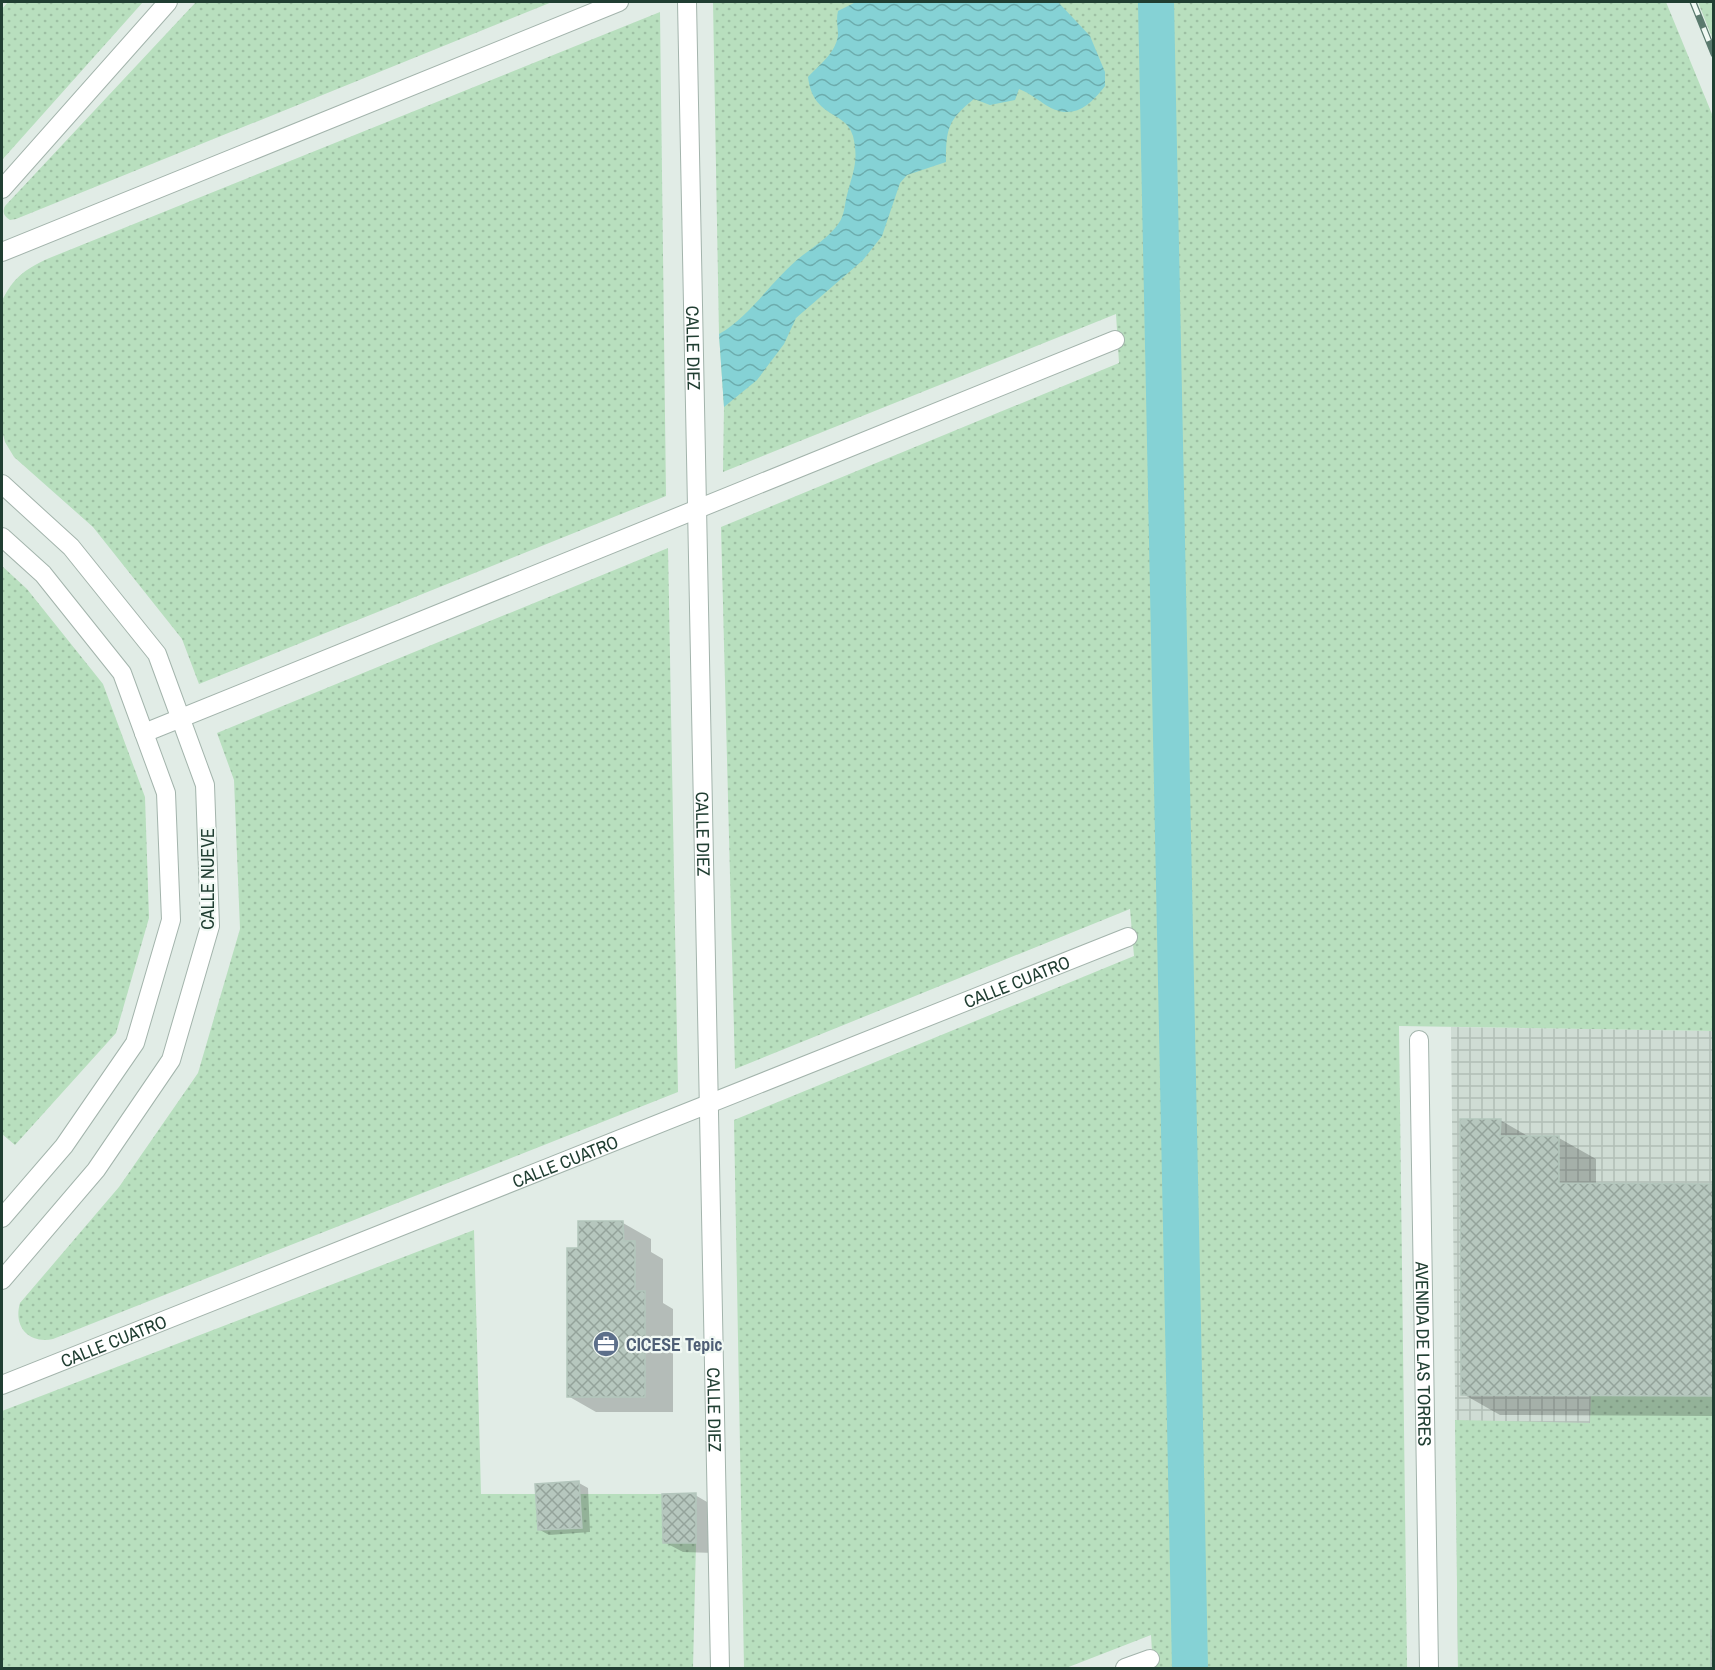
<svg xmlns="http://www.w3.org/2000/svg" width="1715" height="1670" font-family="'Archivo Narrow',sans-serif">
<defs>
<pattern id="industrial-grid" width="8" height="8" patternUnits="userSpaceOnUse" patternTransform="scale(1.5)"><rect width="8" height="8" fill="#cfdcd4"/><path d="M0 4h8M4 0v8" fill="none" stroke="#b1beb6"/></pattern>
<pattern id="grass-dots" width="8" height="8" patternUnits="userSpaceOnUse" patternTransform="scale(1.5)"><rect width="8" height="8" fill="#b8dfbe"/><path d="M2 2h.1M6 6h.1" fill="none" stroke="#9ec0a4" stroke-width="1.8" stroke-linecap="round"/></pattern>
<pattern id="water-waves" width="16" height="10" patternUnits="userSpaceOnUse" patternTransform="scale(1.5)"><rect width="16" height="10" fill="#85d2d5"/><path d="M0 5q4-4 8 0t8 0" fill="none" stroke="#6cacad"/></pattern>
<pattern id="building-cross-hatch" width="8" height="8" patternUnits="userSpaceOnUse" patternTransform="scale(1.5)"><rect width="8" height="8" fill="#b6c7be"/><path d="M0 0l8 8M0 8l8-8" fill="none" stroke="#94a39b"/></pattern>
</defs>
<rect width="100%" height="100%" fill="#e1ece6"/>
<path fill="url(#industrial-grid)" d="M1451,1027L1713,1031V1668H1458Z"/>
<path fill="url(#grass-dots)" d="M8,2H143L2,160V9Z
M196,2H552L16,219L10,220C4,216 2,213 5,206Z
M713,2H1666L1714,119L1713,1031L1399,1026L1407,1668H1153L1151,1635L1066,1668H744L734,1120L1134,956L1130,909L735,1069L721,527L1119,363L1116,314L723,472L724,407L719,334Z
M1698,2H1713V40Z
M660,12L666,496L199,684L182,639L93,527L14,457L5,442L2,430V301C13,278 24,270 47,259Z
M668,548L678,1092L53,1339C29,1344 13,1327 20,1303L119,1187L198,1073L240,929L234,780L217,733Z
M2,566L27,589L103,684L145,797L149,918L116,1033L15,1145L2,1134Z
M474,1230L481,1494H535L539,1530L582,1528L580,1494H662L663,1542L696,1543L693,1668H2V1411Z
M1591,1395L1713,1396L1714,1630H1711V1668H1458L1455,1420L1590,1423Z"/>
<path fill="url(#water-waves)" d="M856,2H1058L1090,36L1105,72V86C1086,111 1068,122 1040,101C1032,96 1027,92 1019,89L1015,100L990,105L974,99C948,120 946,128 946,162L907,175L900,183L882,236L863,260L796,318L784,344L757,380L724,407L719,334C752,315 772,279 803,255C814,247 837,231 842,217C845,210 845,202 847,195C853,172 859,161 853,136C846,110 813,119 808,77C819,65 836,53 838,35C838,27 836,20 838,11Z"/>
<path fill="#0003" d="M1500,1120L1531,1138H1559L1596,1159V1185H1714V1416L1500,1415L1463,1394Z
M623,1223L651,1239V1252L663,1259V1303L673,1309V1412H596L568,1396L579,1249Z
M579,1483L588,1488L590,1532L549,1535L540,1530Z
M695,1495L714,1506L715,1553L683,1552L664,1542Z"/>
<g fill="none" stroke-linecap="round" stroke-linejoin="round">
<path stroke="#85d2d5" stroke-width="36" d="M1156,2L1190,1668"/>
</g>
<path fill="url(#building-cross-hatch)" stroke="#b3c6bc" stroke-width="1.5" d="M1460,1119H1501L1500,1136H1559V1183L1714,1184V1396L1461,1395Z
M578,1221H623L624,1241H635V1291H645V1397H567V1248H578Z
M579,1481L582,1528L538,1530L535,1484Z
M696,1493V1543H663L662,1494Z
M1711,1630H1714V1668H1711Z"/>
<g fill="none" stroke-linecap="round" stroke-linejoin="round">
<g stroke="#a3b4ac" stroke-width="20">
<g id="minor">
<path id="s1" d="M687,2L720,1668"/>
<path d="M2,189L168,2"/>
<path d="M2,252L619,2"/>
<path d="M2,484L71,547L157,654L205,785L210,926L171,1060L96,1170L2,1280"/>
<path d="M2,537L43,574L122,673L166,793L171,920L135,1043L64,1146L2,1218"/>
<path d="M144,733L1115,340"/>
<path id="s2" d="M1419,1040L1429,1668"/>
<path id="s3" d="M2,1385L1128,937"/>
<path d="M1125,1668L1150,1659"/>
</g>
</g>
<use href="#minor" stroke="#fff" stroke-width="18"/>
<g stroke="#5a7a6e" stroke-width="7">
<path id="rail" d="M1693,2L1714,54"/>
</g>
<use href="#rail" stroke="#f1f9f4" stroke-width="4.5" stroke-dasharray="14" stroke-linecap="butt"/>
</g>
<defs>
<g id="office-disc" transform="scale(1.35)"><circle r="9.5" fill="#5c6f8a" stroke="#f1f9f4"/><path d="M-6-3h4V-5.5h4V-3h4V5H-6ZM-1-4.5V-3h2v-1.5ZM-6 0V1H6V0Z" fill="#fff"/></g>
</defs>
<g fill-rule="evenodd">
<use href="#office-disc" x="606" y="1344"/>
</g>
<g text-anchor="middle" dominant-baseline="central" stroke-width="4.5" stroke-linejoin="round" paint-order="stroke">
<g font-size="18" fill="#203e32" stroke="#f1f9f4">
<text stroke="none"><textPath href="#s1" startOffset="346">CALLE DIEZ</textPath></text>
<text stroke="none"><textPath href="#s1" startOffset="832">CALLE DIEZ</textPath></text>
<text transform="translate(207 879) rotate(-90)">CALLE NUEVE</text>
<text stroke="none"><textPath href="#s3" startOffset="1092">CALLE CUATRO</textPath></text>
<text stroke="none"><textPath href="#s3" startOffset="606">CALLE CUATRO</textPath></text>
<text stroke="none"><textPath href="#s3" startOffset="120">CALLE CUATRO</textPath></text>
<text stroke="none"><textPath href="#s2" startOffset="314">AVENIDA DE LAS TORRES</textPath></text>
<text stroke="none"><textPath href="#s1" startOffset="1408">CALLE DIEZ</textPath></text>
</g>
<g font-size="18" font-weight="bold" fill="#4e5e75" stroke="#f1f9f4" text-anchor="start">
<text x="626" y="1344">CICESE Tepic</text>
</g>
</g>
<rect width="1715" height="1670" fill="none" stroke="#203e32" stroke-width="6"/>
</svg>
